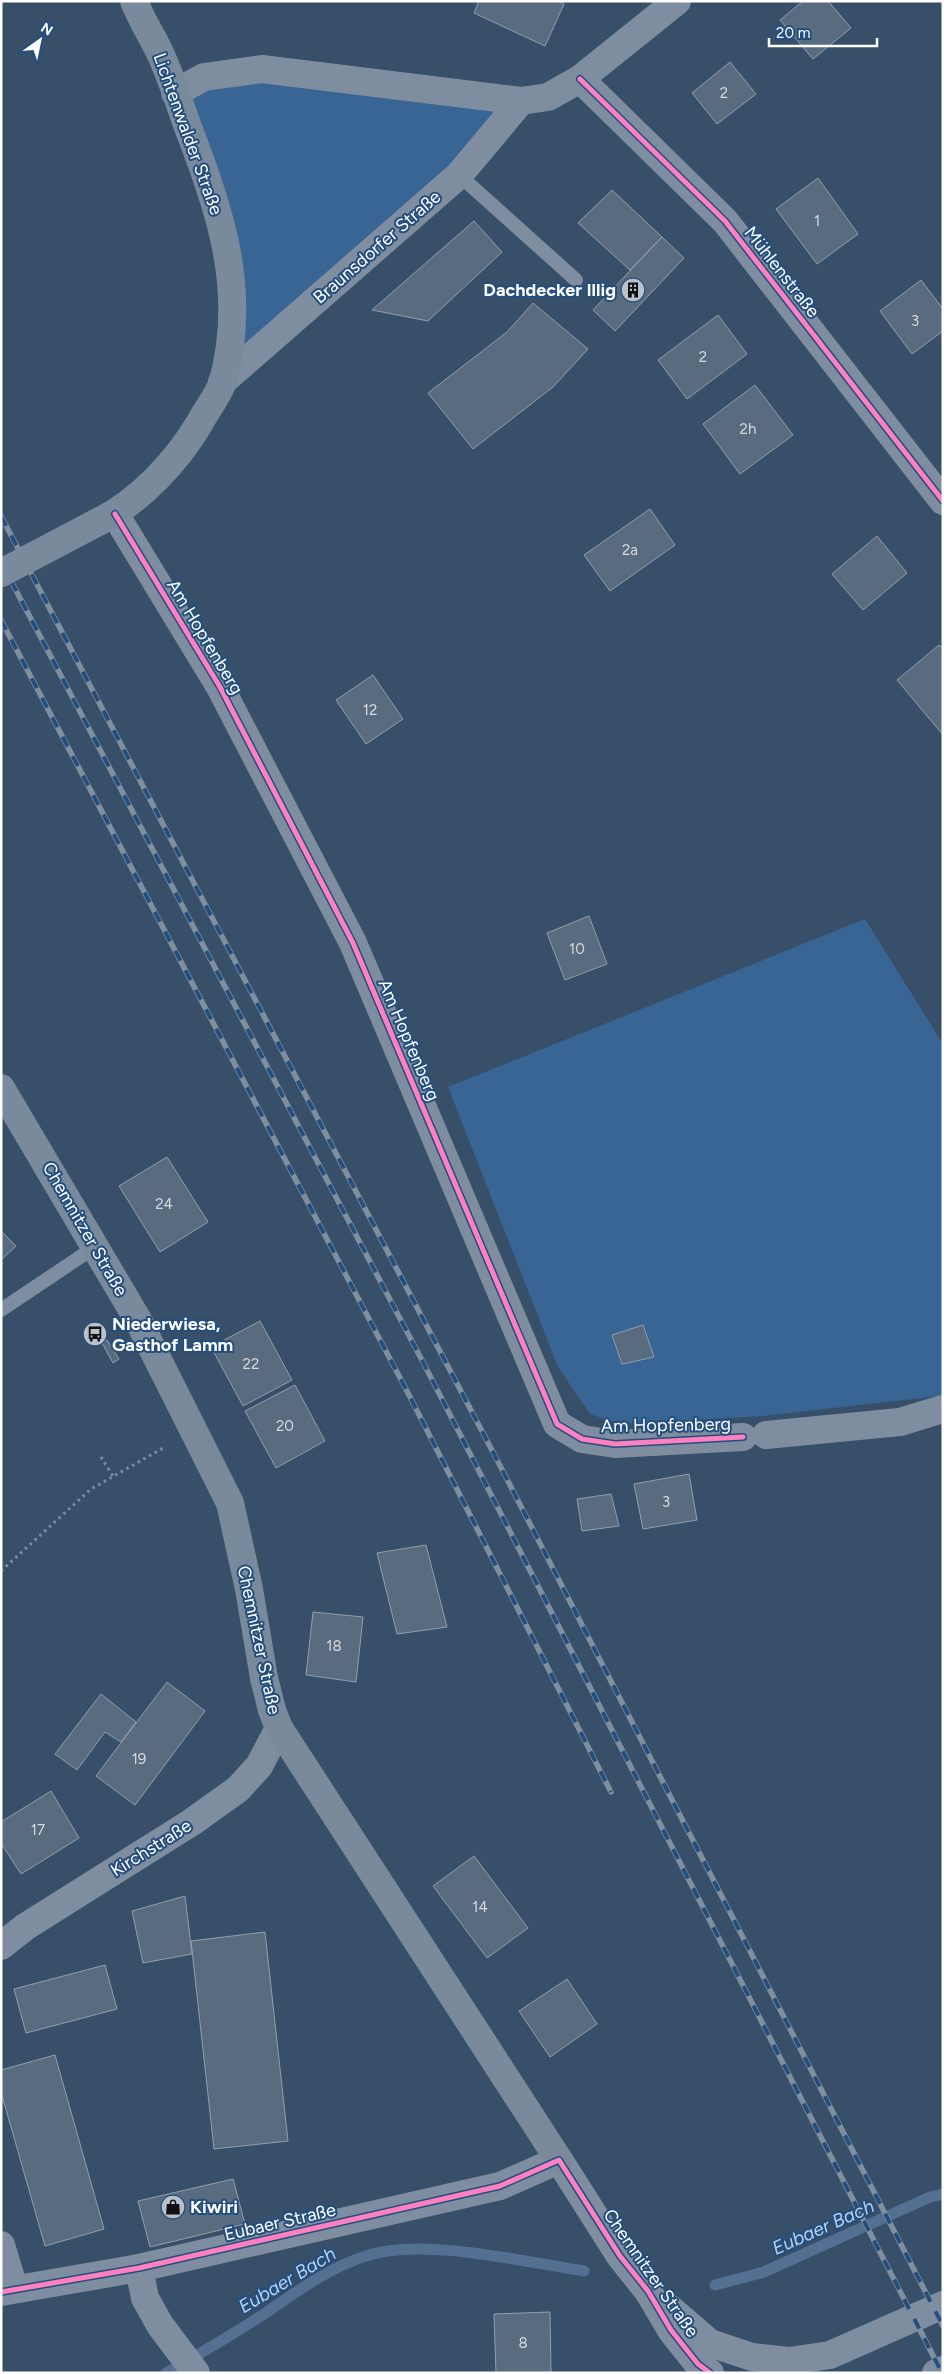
<svg xmlns="http://www.w3.org/2000/svg" width="944" height="2374" font-family="Figtree,sans-serif">
<rect width="100%" height="100%" fill="#384f6a"/>
<path fill="#386594" d="M204,77L521,101L222,382L232,305L175,93Z
M865,919L943,1044V1393L939,1396L763,1416L620,1424L590,1414L558,1367L448,1087Z"/>
<g fill="none" stroke-linecap="round" stroke-linejoin="round">
<path stroke="#537092" stroke-width="11" d="M715,2285L764,2272L930,2197L943,2194
M166,2373C199,2354 232,2335 264,2314C296,2292 328,2268 366,2256C422,2237 525,2262 584,2271"/>
</g>
<path fill="#596b7f" stroke="#919faf" d="M479,1H559L564,4L545,46L474,13Z
M803,1H828L851,28L813,59L780,20Z
M730,62L756,94L717,124L692,93Z
M818,178L858,234L817,264L776,209Z
M612,190L662,237L630,270L578,223Z
M474,221L502,252L428,321L372,310Z
M662,237L684,258L615,331L593,310Z
M921,280L943,309V331L912,354L880,311Z
M533,303L588,349L553,387L473,449L428,393L507,332Z
M718,315L747,354L687,399L658,360Z
M755,385L793,435L740,474L703,424Z
M650,509L675,545L610,591L584,555Z
M877,536L907,573L863,610L832,574Z
M939,645L943,649V735L897,680Z
M373,675L403,719L366,744L336,700Z
M589,916L607,964L565,980L547,933Z
M167,1157L208,1222L160,1252L119,1186Z
M1,1231L16,1246L1,1260Z
M260,1321L292,1380L243,1406L211,1347Z
M643,1325L654,1357L622,1364L612,1335Z
M107,1340L119,1359L113,1363L102,1343Z
M295,1385L325,1441L276,1468L245,1411Z
M689,1474L697,1520L643,1529L634,1484Z
M611,1494L619,1526L582,1531L577,1499Z
M426,1545L447,1627L397,1634L377,1553Z
M313,1612L363,1617L356,1682L306,1675Z
M167,1682L205,1711L135,1805L96,1776Z
M101,1694L136,1722L121,1742L105,1732L77,1770L55,1754Z
M51,1791L79,1838L21,1874L1,1843V1822Z
M474,1856L528,1928L487,1958L433,1886Z
M185,1896L192,1954L143,1963L132,1911Z
M265,1932L288,2141L214,2149L191,1941Z
M105,1965L117,2009L26,2033L14,1989Z
M567,1979L597,2024L550,2057L519,2011Z
M55,2055L104,2229L45,2246L1,2092V2070Z
M233,2179L245,2224L150,2247L138,2201Z
M550,2312L551,2373H496L494,2314Z"/>
<g fill="none" stroke-linecap="round" stroke-linejoin="round">
<path stroke="#7e8ea0" stroke-width="3" stroke-dasharray="2.5 4" stroke-linecap="butt" d="M101,1457L113,1476
M1,1571L91,1489L165,1447"/>
<path stroke="#7e8ea0" stroke-width="14" d="M459,175L576,280
M1,1310L95,1247"/>
<path stroke="#7e8ea0" stroke-width="28" d="M580,79L725,221L943,501
M222,382L459,175L521,101
M115,514L220,687L353,943L557,1424L582,1439L615,1444L743,1437
M766,1435L900,1422L943,1409
M1,1946L25,1927L192,1822L238,1789L259,1766L279,1728
M1,2245L14,2288
M139,2268L145,2298L160,2325L196,2373"/>
<path stroke="#7e8ea0" stroke-width="28" d="M175,93L204,77L262,69L521,101L548,97L580,79L677,1
M1,2292L139,2268L500,2186L559,2160L620,2256L648,2291L671,2330L698,2364L710,2373
M667,2306L710,2343L752,2357L789,2361L830,2355L943,2305
M936,2373L943,2370"/>
<path stroke="#798a9d" stroke-width="28" d="M100,521C140,501 177,461 199,424C206,410 219,395 223,381C247,292 221,212 189,130C180,105 172,79 161,55C153,37 141,20 134,1
M1,1088L138,1320L230,1503L249,1589L264,1678L272,1710L279,1728L559,2160"/>
<g stroke="#7f8fa0" stroke-width="5.5">
<path id="rail" d="M1,516L494,1454L943,2326
M1,562L424,1364L942,2373
M1,620L408,1393L611,1792"/>
</g>
<use href="#rail" stroke="#244e7e" stroke-width="4" stroke-dasharray="11" stroke-linecap="butt"/>
<path stroke="#798a9d" stroke-width="28" d="M1,573L100,521"/>
<g stroke="#244e7e" stroke-width="8">
<path id="cycleway" d="M580,79L725,221L943,501
M115,514L220,687L353,943L557,1424L582,1439L615,1444L743,1437
M1,2292L139,2268L500,2186L559,2160L620,2256L648,2291L671,2330L698,2364L710,2373"/>
</g>
<use href="#cycleway" stroke="#ff80c0" stroke-width="5"/>
</g>
<defs>
<g id="building-disc" transform="scale(1.25)"><circle r="9.5" fill="#b9c1cb" stroke="#244e7e"/><path d="M-4-6H4V6H1V3H-1V6H-4ZM-2.5-4.3h1.7v1.8h-1.7ZM.8-4.3h1.7v1.8H.8ZM-2.5-1h1.7V.8h-1.7ZM.8-1h1.7V.8H.8Z" fill="#111"/></g>
<g id="bus-disc" transform="scale(1.25)"><circle r="9.5" fill="#b9c1cb" stroke="#244e7e"/><path d="M-5-6H5V4H4V6H2V4H-2V6H-4V4H-5ZM-3.5-4V0h7V-4ZM-3.5 1.2v1.5H-2V1.2ZM2 1.2v1.5H3.5V1.2Z" fill="#111"/></g>
<g id="shop-disc" transform="scale(1.25)"><circle r="9.5" fill="#b9c1cb" stroke="#244e7e"/><path d="M-5-2.5h2.3a2.7 3.5 0 0 1 5.4 0H5L5.5 6h-11ZM-1.5-2.5h3a1.5 2.3 0 0 0-3 0Z" fill="#111"/></g>
</defs>
<g fill-rule="evenodd">
<use href="#building-disc" x="633" y="290"/>
<use href="#bus-disc" x="95" y="1334"/>
<use href="#shop-disc" x="173" y="2207"/>
</g>
<g text-anchor="middle" dominant-baseline="central" stroke-width="4" stroke-linejoin="round" paint-order="stroke">
<g font-size="15" fill="#d6dadf">
<text x="724" y="93">2</text>
<text x="817" y="221">1</text>
<text x="915" y="321">3</text>
<text x="703" y="357">2</text>
<text x="748" y="429">2h</text>
<text x="630" y="550">2a</text>
<text x="370" y="710">12</text>
<text x="577" y="949">10</text>
<text x="164" y="1204">24</text>
<text x="251" y="1364">22</text>
<text x="285" y="1426">20</text>
<text x="666" y="1502">3</text>
<text x="334" y="1646">18</text>
<text x="139" y="1759">19</text>
<text x="38" y="1830">17</text>
<text x="480" y="1907">14</text>
<text x="523" y="2343">8</text>
</g>
<g font-size="18" fill="#fff" stroke="#244e7e">
<text transform="translate(188 134) rotate(70)">Lichtenwalder Straße</text>
<text transform="translate(377 247) rotate(-41)">Braunsdorfer Straße</text>
<text transform="translate(782 272) rotate(52)">Mühlenstraße</text>
<text transform="translate(205 637) rotate(59)">Am Hopfenberg</text>
<text transform="translate(409 1040) rotate(67)">Am Hopfenberg</text>
<text transform="translate(85 1229) rotate(60)">Chemnitzer Straße</text>
<text transform="translate(666 1425) rotate(-1)">Am Hopfenberg</text>
<text transform="translate(259 1640) rotate(78)">Chemnitzer Straße</text>
<text transform="translate(151 1848) rotate(-32)">Kirchstraße</text>
<text transform="translate(280 2222) rotate(-13)">Eubaer Straße</text>
<text transform="translate(651 2273) rotate(55)">Chemnitzer Straße</text>
</g>
<g font-size="18" font-weight="bold" fill="#fff" stroke="#244e7e" text-anchor="start">
<text x="616" y="290" text-anchor="end">Dachdecker Illig</text>
<text x="112" y="1324">Niederwiesa,<tspan x="112" dy="21">Gasthof Lamm</tspan></text>
<text x="190" y="2207">Kiwiri</text>
</g>
<g font-size="19" font-style="italic" fill="#b5d0ed" stroke="#244e7e">
<text transform="translate(823 2227) rotate(-24)">Eubaer Bach</text>
<text transform="translate(287 2280) rotate(-31)">Eubaer Bach</text>
</g>
</g>
<rect width="944" height="2374" fill="none" stroke="#ffffff" stroke-width="5"/>
<g transform="translate(40 40) rotate(33)" stroke="#244e7e" stroke-width="4" paint-order="stroke">
<path d="M0-4L9 19L0 12L-9 19Z" fill="#ffffff"/>
<text y="-8" font-size="14" font-weight="bold" text-anchor="middle" fill="#ffffff">N</text>
</g>
<path d="M769 38v8h108v-8" fill="none" stroke="#ffffff" stroke-width="2.5"/>
<text x="776" y="38" font-size="15" fill="#ffffff" stroke="#244e7e" stroke-width="4" paint-order="stroke">20 m</text>
</svg>
